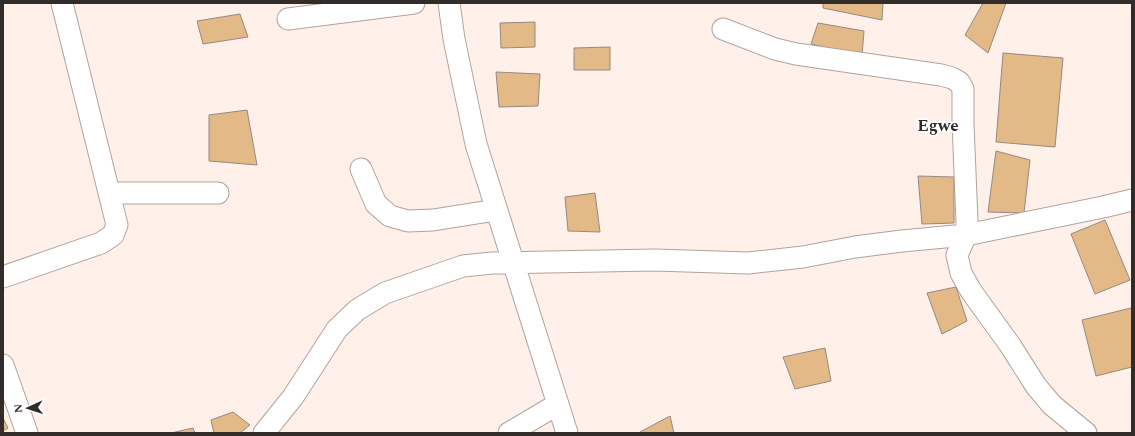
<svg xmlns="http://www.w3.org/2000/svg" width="1135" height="436" font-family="Spectral,serif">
<rect width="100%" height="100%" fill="#fff0ea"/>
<path fill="#e4b988" stroke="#948a81" d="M823,3H883L882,20L823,8Z
M983,3H1006L988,53L965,35Z
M240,14L248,37L203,44L197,21Z
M535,22V47L501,48L500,23Z
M818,23L864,31L862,56L811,44Z
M610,47V70H574V48Z
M1003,53L1063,58L1055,147L996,142Z
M496,72L540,74L538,106L499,107Z
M247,110L257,165L209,161V115Z
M996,151L1030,160L1024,213L988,212Z
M918,176L954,177V223L922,224Z
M595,193L600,232L568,231L565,197Z
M1105,220L1130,280L1095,294L1071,234Z
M956,287L967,321L942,334L927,293Z
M1131,308L1132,314V367L1096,376L1082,320Z
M825,348L831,381L795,389L783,357Z
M233,412L250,425L240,433H214L211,420Z
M670,416L674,433H640V432Z
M3,418L8,428L3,431Z
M193,428L195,433H171Z"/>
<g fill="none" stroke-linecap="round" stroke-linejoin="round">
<g stroke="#b0a39d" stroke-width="23">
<path id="minor" d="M449,3L454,39L476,144L567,433
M288,19L414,3
M723,29L775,49L796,54L941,75L952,78L959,82L963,89V123L967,222L966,235L957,255L961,273L971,291L1010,345L1036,386L1052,405L1086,433
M361,169L376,204L390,216L408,221L433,220L496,210
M109,193H218
M3,277L101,243L113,235L117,225L62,3
M3,365L27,433
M264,433L293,397L337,329L357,310L385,293L463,266L492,263L655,260L748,263L803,257L855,247L902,241L966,235L1103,207L1132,200
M509,433L558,404"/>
</g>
<use href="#minor" stroke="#fff" stroke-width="21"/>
</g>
<g text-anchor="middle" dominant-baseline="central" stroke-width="3.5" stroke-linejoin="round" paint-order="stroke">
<g font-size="17" font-weight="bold" fill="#312c2a" stroke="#fff">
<text x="938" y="126">Egwe</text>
</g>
</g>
<rect width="1135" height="436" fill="none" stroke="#312c2a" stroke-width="8"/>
<g transform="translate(28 408) rotate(267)" stroke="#ffffff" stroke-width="3" paint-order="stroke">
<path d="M0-3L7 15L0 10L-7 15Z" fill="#312c2a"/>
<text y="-6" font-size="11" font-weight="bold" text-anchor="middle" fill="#312c2a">N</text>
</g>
</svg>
